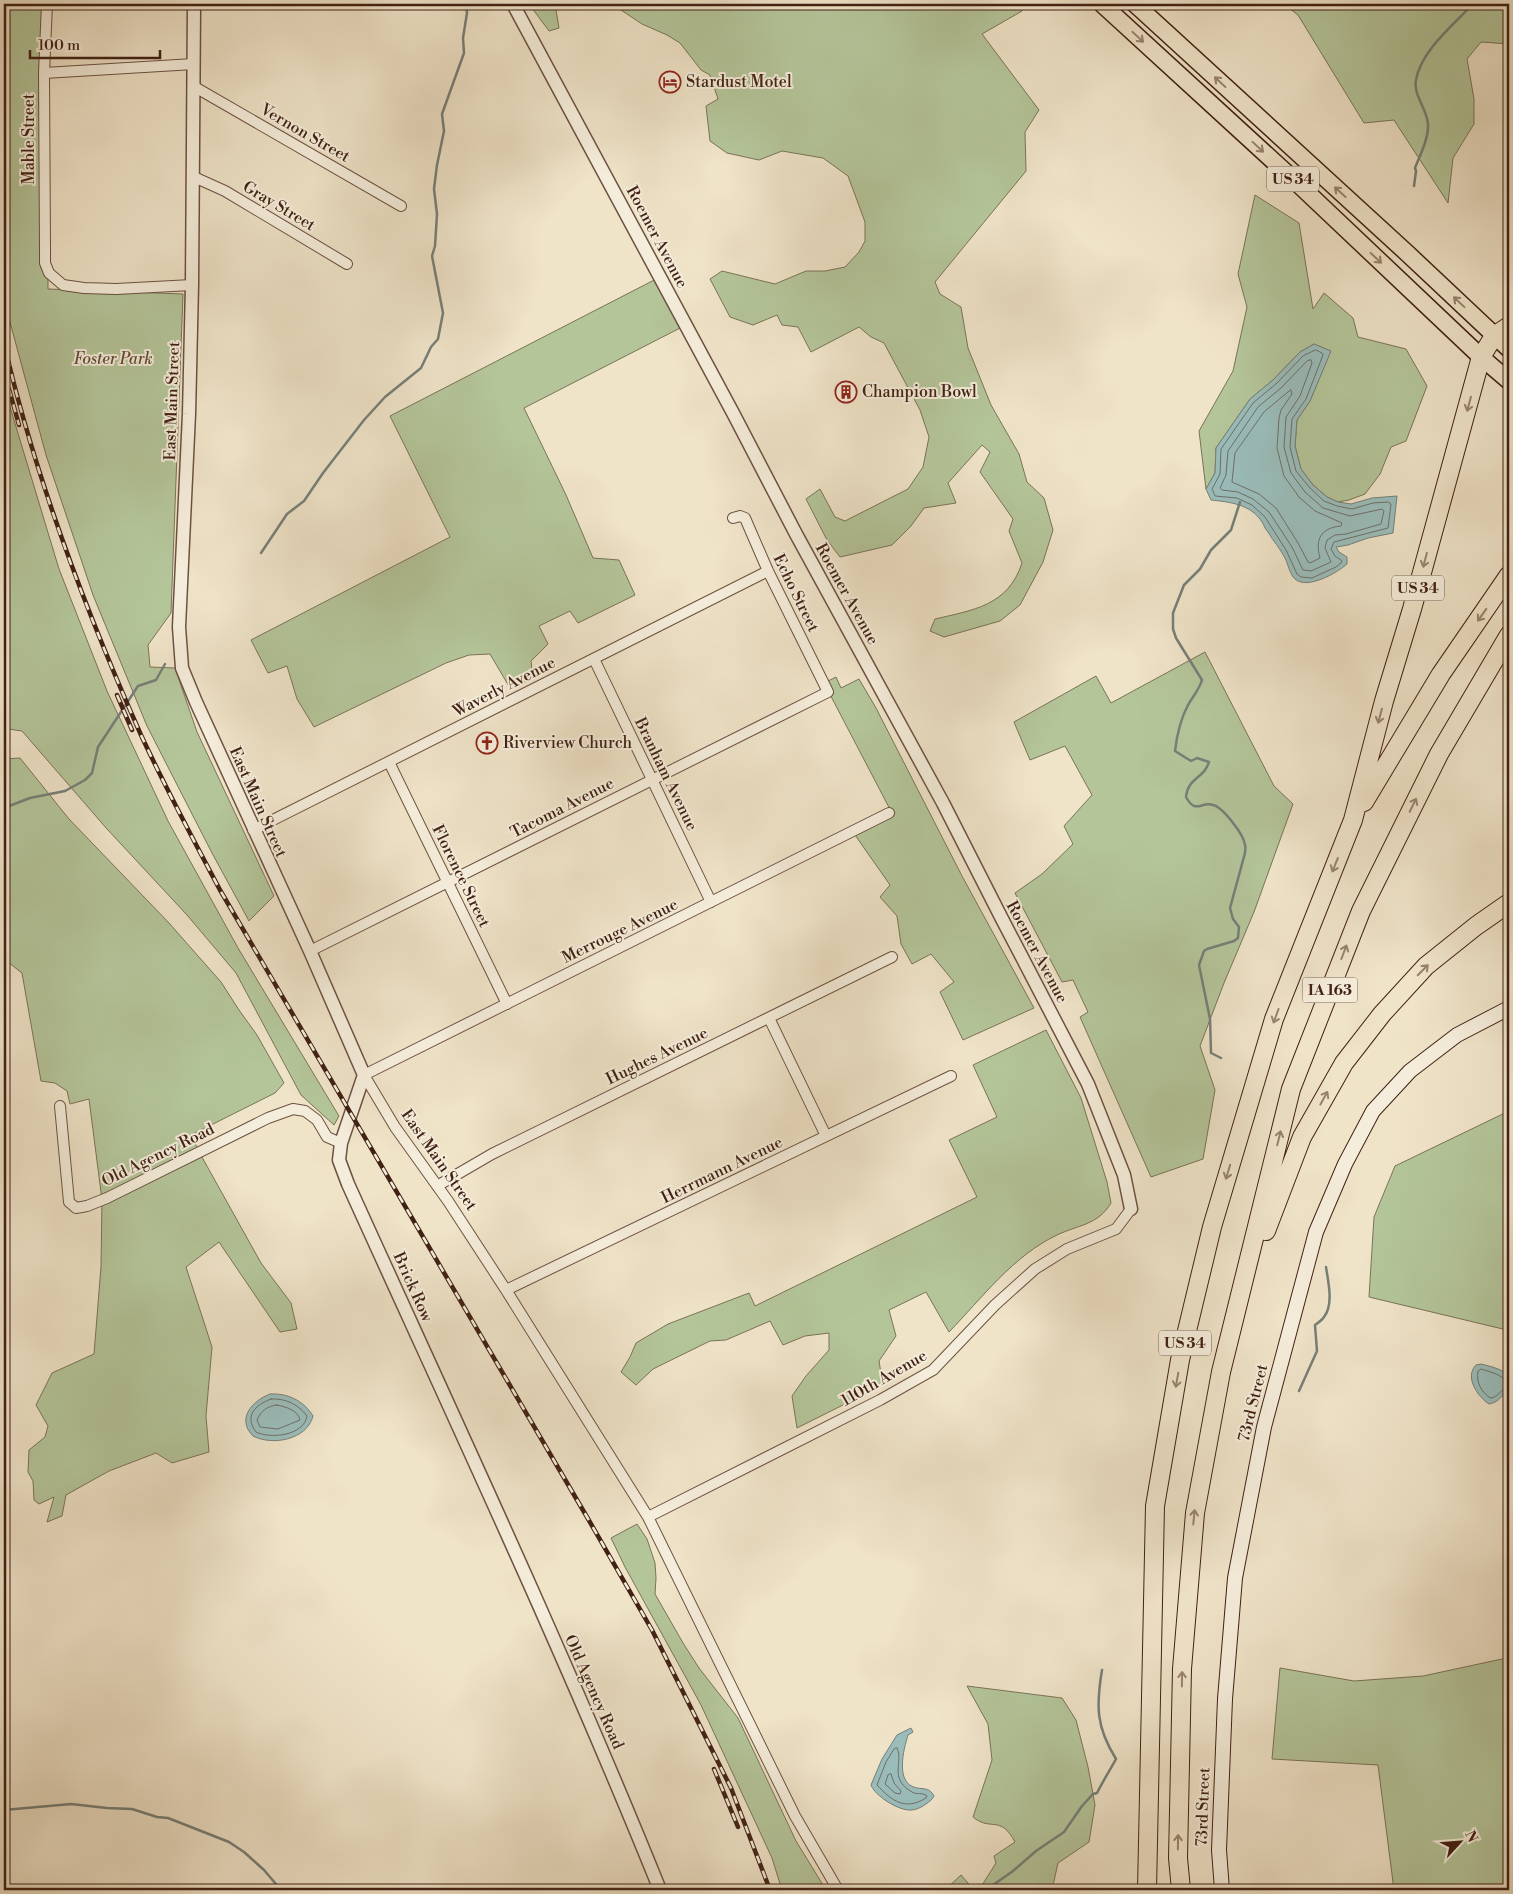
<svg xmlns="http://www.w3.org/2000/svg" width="1513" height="1894" font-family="'Libre Bodoni',serif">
<rect width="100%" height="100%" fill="#efe3c8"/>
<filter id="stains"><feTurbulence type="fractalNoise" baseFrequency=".004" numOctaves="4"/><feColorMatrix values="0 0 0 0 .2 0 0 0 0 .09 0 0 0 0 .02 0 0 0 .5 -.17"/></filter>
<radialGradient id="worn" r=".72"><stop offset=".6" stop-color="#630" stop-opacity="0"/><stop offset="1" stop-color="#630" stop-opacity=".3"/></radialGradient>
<path fill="#b4c59a" stroke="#7a7357" d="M4,4H47L48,289L183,294L171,613L148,645L150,667L175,668L197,732L274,896L249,921L212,853L147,726L93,595L46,455L4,300Z
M529,4H555L559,28L549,31Z
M612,4H1019L1022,11L982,34L1039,110L1025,132L1026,171L935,282L940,294L961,307L968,348L991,405L1019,454L1027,482L1044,498L1053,530L1043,562L1020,605L1000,621L944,637L930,631L935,619C973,610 1008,606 1022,563L1009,531L1013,519L980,472L990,452L982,445L948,483L956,503L924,508L911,526L892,545L840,557L827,540L806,499L820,489L835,517L845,521L908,489L923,467L929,437L920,410L884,343L871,337L859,327L811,352L798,327L782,325L777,315L753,325L730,317L710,279L722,271L775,284L806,271H825L845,267L859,252L865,241V222L848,176L823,158L782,151L759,160L727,153L710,141L706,106L718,99L710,75L701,70L680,43L667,35L642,24Z
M1284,4H1509V44L1481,42L1467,59L1474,99V124L1453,158L1448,203L1394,120L1364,123L1298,15Z
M1255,195L1299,223L1313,309L1324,293L1353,318L1358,337L1406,349L1427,386L1406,441L1391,447L1380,474L1365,494L1349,500L1338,502L1327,497L1313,485L1301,469L1295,446L1297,420L1310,401L1330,351L1314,344L1300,352L1273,380L1250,399L1216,448L1215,473L1206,489L1199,431L1233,371L1247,307L1238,274Z
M660,277L686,325L524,408L566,495L593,558L619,560L635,595L578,623L570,611L539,626L548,644L531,661L533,678L510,688L490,654L469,655L446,663L314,727L297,699L287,666L268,673L251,640L450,537L390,416Z
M4,387L59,569L107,691L168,821L238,948L339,1116L334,1125L301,1095L236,973L187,915L107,829L22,731L8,729L4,718Z
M1205,652L1274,786L1293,804L1254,912L1224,983L1200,1046L1215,1090L1203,1159L1151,1177L1080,1017L1088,1012L1073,980L1062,982L1015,893L1042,874L1073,844L1064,826L1092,795L1065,746L1030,760L1014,722L1096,676L1111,703Z
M836,677L841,688L859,679L876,708L962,876L1034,1008L963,1040L940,992L954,982L931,954L912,964L901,944L897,916L880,897L890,885L855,835L893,815L824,683Z
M20,758L69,819L169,923L221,982L239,1010L257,1035L284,1083L275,1093L191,1135L203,1159L261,1263L291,1303L297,1329L280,1332L219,1242L186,1267L212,1347L206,1416L209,1452L172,1463L156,1453L109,1471L66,1495L62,1516L47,1522L54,1497L39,1504L34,1500L33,1481L28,1472L29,1450L45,1437L48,1426L36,1405L52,1373L94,1354L101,1267L102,1200L89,1099L70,1104L67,1091L55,1083L41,1081L22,973L4,959V759Z
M1046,1030L1081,1098L1107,1182L1111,1203C1098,1225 1078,1225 1057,1235C1013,1256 982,1298 949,1332L926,1292L889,1310L896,1336L879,1361L883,1385L797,1428L792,1396L806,1376L829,1350V1333L805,1336L783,1345L770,1321L726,1340L710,1341L653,1369L636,1385L621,1372L630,1357L636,1343L668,1324L749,1293L755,1306L977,1197L949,1140L997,1117L973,1065Z
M1509,1111V1332L1507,1330L1369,1297L1374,1217L1395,1166Z
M637,1524L647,1539L655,1563L656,1578L655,1594L683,1643L699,1668L738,1718L796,1841L826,1890H782L772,1858L701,1705L625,1567L611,1538Z
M1509,1656V1890H1394L1378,1765L1272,1759L1280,1668L1354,1681L1423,1676L1502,1659Z
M967,1686L1062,1698L1076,1720L1088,1767L1095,1805L1089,1842L1058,1863L1052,1890H979L996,1863L994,1856L1015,1842C1000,1814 991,1832 973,1817L992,1760L988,1724Z
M961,1875L974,1890H945Z"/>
<path fill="#9abdbb" stroke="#767f78" d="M1314,344L1331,351L1310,401L1297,420L1295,446L1301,469L1313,485L1327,497L1338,502L1351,504L1372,498L1397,496L1393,533L1368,538L1348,545L1336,547L1339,552L1347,557V564C1337,573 1307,590 1295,579C1290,575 1288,564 1285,558C1280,548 1273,541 1268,532C1265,529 1264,525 1262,522C1251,504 1229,502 1211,500L1206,489L1215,473L1216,448L1250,399L1273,380L1300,352Z
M1481,1364C1489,1366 1498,1368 1504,1372C1513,1383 1503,1402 1489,1404C1478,1397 1464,1377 1476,1365Z
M270,1394C288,1393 304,1401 313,1416C307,1440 272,1446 253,1436C236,1419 252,1401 270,1394Z
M911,1728L913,1732L908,1735C904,1748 894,1784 917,1788C924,1789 930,1788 934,1796C932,1800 930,1801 926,1804C922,1807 916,1810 911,1810C899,1811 875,1796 871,1785L882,1759L897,1735Z"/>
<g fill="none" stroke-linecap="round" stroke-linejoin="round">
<path stroke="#6e6f68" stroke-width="1" d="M1316,350L1322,353L1323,355L1306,399L1292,419L1290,447L1296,471L1310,488L1324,501L1337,506L1352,509L1373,503L1388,502L1391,504L1388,528L1334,542L1331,549L1335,556L1341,560L1342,562L1336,567L1312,578L1301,577L1297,574L1286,550L1265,517L1252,505L1237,498L1215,496L1212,489L1220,474L1221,449L1253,403L1277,383L1303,356Z
M1311,360L1312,363L1300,396L1286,417L1284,447L1291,473L1305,492L1323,508L1350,516L1382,509L1384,511L1381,524L1346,534L1335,535L1327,540L1325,548L1331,562L1311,571L1303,570L1292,547L1269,512L1253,499L1238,492L1222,490L1220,488L1226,475L1228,451L1258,407L1281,388L1307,361Z
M1291,390L1292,394L1281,410L1279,418L1277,448L1284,476L1299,497L1315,511L1342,523L1341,526C1320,528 1315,540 1320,558L1310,563L1308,562L1298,543L1276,508L1259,494L1232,482L1235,453L1264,412Z
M1509,1381C1504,1380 1503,1377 1498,1375C1492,1372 1487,1371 1481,1369L1478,1371C1476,1383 1481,1391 1490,1398C1498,1398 1501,1388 1509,1387
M271,1399C286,1398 299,1405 307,1416C304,1436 270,1439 256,1432C244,1416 255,1405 271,1399Z
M277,1405C286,1407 298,1410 300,1420L278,1429L260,1427L257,1420C261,1411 267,1406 277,1405Z
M897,1748C904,1762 888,1778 912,1792C917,1795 922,1792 927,1796L926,1798C905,1811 892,1801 877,1785L886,1762L894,1749Z
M891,1774L894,1783L901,1791L900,1794L895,1793L885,1784L888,1775Z"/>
<path stroke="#767f78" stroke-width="2.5" d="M1414,186L1416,171L1415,168C1420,155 1429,138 1428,124C1427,109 1413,95 1416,80C1421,51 1453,25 1473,4
M261,553L287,514L304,501L323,473L364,420L385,397L421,368L431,347L438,339L443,313L432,256L435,246L437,214L434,189L437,165L444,131L442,114L464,53L463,38L467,13L466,4
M4,808L30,798L65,791L85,780L92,773L98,747L138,686L156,680L165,664
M4,872V877
M1221,1058L1211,1053L1210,1019L1199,965L1204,951L1207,949L1234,941L1238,938L1239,927L1233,919L1230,908L1245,853C1245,850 1246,847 1245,845C1244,835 1223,807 1213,805C1201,801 1196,815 1186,797C1188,777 1204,779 1209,762L1197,758L1191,761L1175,751C1177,734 1180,720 1188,705C1193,696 1199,690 1202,680L1176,638L1173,629V613L1184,585L1200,569L1211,550L1231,530L1240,502
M1299,1391L1317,1351L1315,1325C1318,1323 1322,1320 1324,1317C1334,1304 1328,1281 1326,1267
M4,1810L71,1804L107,1808L132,1809L157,1817L168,1818L229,1842L244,1852L264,1870L281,1890
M986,1890L1013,1871L1036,1851L1064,1832L1082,1806L1093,1794L1097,1793C1103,1781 1110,1770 1116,1759C1096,1727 1096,1706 1102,1670"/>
<g stroke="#6c5241" stroke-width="12">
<path id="minor" d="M47,4L44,73L45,250V263L49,273L63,285L84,288L116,289L192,285
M44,73L194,64
M193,86L401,206
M194,177L225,191L347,264
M594,659L711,902
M389,762L507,1004
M253,830L768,571
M310,951L828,692L768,571L745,518L740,516L733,518
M769,1018L826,1136
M60,1106L69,1202L76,1208L87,1206L107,1198L268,1118L293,1109L305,1111L317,1120L327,1137L341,1143
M437,1186L492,1154L892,957
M506,1290L951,1076
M648,1517L880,1400L933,1370L995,1305L1035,1269L1067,1249L1116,1229L1131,1209
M838,1890L795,1816L648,1517L506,1290L448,1201L395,1127L364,1075L889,813"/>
</g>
<g stroke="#6c5241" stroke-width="15">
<path id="tertiary" d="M194,4L192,285L189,414L179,627L182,668L196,702L310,951L364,1075L341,1143L339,1160L348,1184C454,1418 564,1652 660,1890
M513,4L733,413L796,534L943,803L1001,917L1088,1084L1124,1175L1131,1209"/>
</g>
<g stroke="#412114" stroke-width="16">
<path id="secondary" d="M1222,1890L1219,1850L1225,1699L1235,1578L1264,1427L1316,1232L1345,1164L1373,1111L1410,1071L1457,1035L1509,1008"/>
</g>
<g stroke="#412114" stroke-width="19">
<path id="trunk" d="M1102,4L1293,179L1481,357L1509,381
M1135,4L1408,254L1509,349"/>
</g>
<g stroke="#412114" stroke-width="20">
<path id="motorway" d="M1364,802L1441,674L1509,575
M1266,1231L1302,1137L1344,1063L1382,1014L1426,966L1476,926L1509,903
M1147,1890L1155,1506L1180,1360L1212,1227L1274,1019L1353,820L1384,701L1412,609L1481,357L1494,336L1509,326
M1181,1890L1178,1858L1182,1669L1195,1513L1221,1372L1291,1089L1361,911L1439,754L1509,635"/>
</g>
<use href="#minor" stroke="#f5eddb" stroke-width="10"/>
<use href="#tertiary" stroke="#f5eddb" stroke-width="12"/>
<use href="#secondary" stroke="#f5eddb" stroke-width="14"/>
<use href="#trunk" stroke="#efe3c8" stroke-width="16"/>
<use href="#motorway" stroke="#efe3c8" stroke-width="18"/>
<g stroke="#412114" stroke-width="4.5">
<path id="rail" d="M4,343C35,478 85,609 141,735C165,787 193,839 220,890L587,1517L652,1630L731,1788L770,1890
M9,389L19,425
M117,695L132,730
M714,1769L738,1827"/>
</g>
<use href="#rail" stroke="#f5eddb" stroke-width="2.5" stroke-dasharray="8" stroke-linecap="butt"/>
</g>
<defs><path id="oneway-shaft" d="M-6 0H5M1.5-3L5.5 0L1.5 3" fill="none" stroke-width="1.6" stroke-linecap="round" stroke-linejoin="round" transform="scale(1.25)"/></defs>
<g stroke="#98826e">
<use href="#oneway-shaft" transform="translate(1138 37) rotate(43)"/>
<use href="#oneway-shaft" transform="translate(1220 82) rotate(-137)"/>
<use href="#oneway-shaft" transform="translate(1258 147) rotate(43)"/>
<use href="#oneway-shaft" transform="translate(1340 192) rotate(-138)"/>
<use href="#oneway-shaft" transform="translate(1376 258) rotate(43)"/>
<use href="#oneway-shaft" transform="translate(1459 302) rotate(-137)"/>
<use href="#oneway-shaft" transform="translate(1469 404) rotate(105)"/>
<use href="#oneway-shaft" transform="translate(1425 560) rotate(105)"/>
<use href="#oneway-shaft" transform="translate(1482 615) rotate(125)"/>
<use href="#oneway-shaft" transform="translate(1380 716) rotate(105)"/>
<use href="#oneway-shaft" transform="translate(1413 805) rotate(-64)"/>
<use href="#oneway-shaft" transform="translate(1335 865) rotate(112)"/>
<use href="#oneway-shaft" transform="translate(1344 952) rotate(-69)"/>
<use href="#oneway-shaft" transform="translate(1423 970) rotate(-45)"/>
<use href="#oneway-shaft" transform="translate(1276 1016) rotate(110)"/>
<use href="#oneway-shaft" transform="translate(1324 1098) rotate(-61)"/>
<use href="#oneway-shaft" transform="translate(1279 1138) rotate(-76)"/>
<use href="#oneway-shaft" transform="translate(1228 1172) rotate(107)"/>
<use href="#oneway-shaft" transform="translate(1177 1380) rotate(100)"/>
<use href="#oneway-shaft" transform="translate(1194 1517) rotate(-84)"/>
<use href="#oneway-shaft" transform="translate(1182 1679) rotate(-89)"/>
<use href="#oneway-shaft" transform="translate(1178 1842) rotate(-89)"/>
</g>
<defs>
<g id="hotel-ring" transform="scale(1.125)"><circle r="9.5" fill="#f5eddb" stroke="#8f2418" stroke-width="1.5"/><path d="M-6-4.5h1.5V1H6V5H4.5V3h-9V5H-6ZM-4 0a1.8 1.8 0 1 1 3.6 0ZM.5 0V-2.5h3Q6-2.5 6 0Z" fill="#8f2418"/></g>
<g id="building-ring" transform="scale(1.125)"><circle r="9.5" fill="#f5eddb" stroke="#8f2418" stroke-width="1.5"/><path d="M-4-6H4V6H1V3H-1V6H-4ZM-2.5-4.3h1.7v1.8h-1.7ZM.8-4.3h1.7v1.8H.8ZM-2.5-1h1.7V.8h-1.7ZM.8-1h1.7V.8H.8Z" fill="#8f2418"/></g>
<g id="church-ring" transform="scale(1.125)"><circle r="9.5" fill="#f5eddb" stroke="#8f2418" stroke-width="1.5"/><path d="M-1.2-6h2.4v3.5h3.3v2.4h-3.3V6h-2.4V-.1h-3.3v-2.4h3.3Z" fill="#8f2418"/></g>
</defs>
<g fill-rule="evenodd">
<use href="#hotel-ring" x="670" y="82"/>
<use href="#building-ring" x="846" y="392"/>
<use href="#church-ring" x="487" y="743"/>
</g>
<g text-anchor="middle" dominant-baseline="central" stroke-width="4" stroke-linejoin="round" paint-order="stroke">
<g fill="#f5eddb" stroke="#775e50" stroke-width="1">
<rect x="1267" y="166.5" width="52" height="25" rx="4"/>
<rect x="1392" y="575.5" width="52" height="25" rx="4"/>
<rect x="1302.5" y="977.5" width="55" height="25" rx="4"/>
<rect x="1159" y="1330.5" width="52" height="25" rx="4"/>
</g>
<g font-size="15" font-weight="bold" fill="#412114">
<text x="1293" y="179">US 34</text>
<text x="1418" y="588">US 34</text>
<text x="1330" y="990">IA 163</text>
<text x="1185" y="1343">US 34</text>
</g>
<g font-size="16" fill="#412114" stroke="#f5eddb" text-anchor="start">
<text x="686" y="82">Stardust Motel</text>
<text x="862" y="392">Champion Bowl</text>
<text x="503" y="743">Riverview Church</text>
</g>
<g font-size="16" fill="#412114" stroke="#f5eddb">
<text transform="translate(305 133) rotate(30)">Vernon Street</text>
<text transform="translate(29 139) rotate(-90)">Mable Street</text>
<text transform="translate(279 206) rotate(31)">Gray Street</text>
<text transform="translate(657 237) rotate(62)">Roemer Avenue</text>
<text transform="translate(172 401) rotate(-88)">East Main Street</text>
<text transform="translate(796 593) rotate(64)">Echo Street</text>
<text transform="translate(847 594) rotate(61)">Roemer Avenue</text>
<text transform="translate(504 687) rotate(-27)">Waverly Avenue</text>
<text transform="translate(666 774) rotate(64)">Branham Avenue</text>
<text transform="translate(258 802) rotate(66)">East Main Street</text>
<text transform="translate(562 808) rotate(-27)">Tacoma Avenue</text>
<text transform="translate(461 876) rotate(64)">Florence Street</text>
<text transform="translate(620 931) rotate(-26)">Merrouge Avenue</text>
<text transform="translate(1037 952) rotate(62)">Roemer Avenue</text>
<text transform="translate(657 1056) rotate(-26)">Hughes Avenue</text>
<text transform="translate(158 1155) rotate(-26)">Old Agency Road</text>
<text transform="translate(439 1160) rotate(55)">East Main Street</text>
<text transform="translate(722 1170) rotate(-26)">Herrmann Avenue</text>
<text transform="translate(413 1287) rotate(66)">Brick Row</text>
<text transform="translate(884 1378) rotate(-30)">110th Avenue</text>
<text transform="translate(1253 1403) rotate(-76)">73rd Street</text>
<text transform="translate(594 1692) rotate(66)">Old Agency Road</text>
<text transform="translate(1203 1807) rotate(-88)">73rd Street</text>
</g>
<g font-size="16" font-style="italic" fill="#5e4a36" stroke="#f5eddb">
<text x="113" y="359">Foster Park</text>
</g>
</g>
<rect width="1513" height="1894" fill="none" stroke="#efe3c8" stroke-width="20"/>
<rect x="5" y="5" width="1503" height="1884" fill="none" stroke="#412114" stroke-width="2.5"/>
<rect x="10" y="10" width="1493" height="1874" fill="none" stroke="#412114"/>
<g transform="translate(1460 1842) rotate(64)" stroke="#f5eddb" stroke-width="4" paint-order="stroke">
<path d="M0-4L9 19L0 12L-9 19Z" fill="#412114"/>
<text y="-8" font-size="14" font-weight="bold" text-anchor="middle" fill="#412114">N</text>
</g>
<path d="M30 50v8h130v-8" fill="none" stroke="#412114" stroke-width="2.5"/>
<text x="38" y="50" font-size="15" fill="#412114" stroke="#f5eddb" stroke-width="4" paint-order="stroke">100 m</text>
<rect width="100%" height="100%" filter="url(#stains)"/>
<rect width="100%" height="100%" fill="url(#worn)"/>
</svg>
